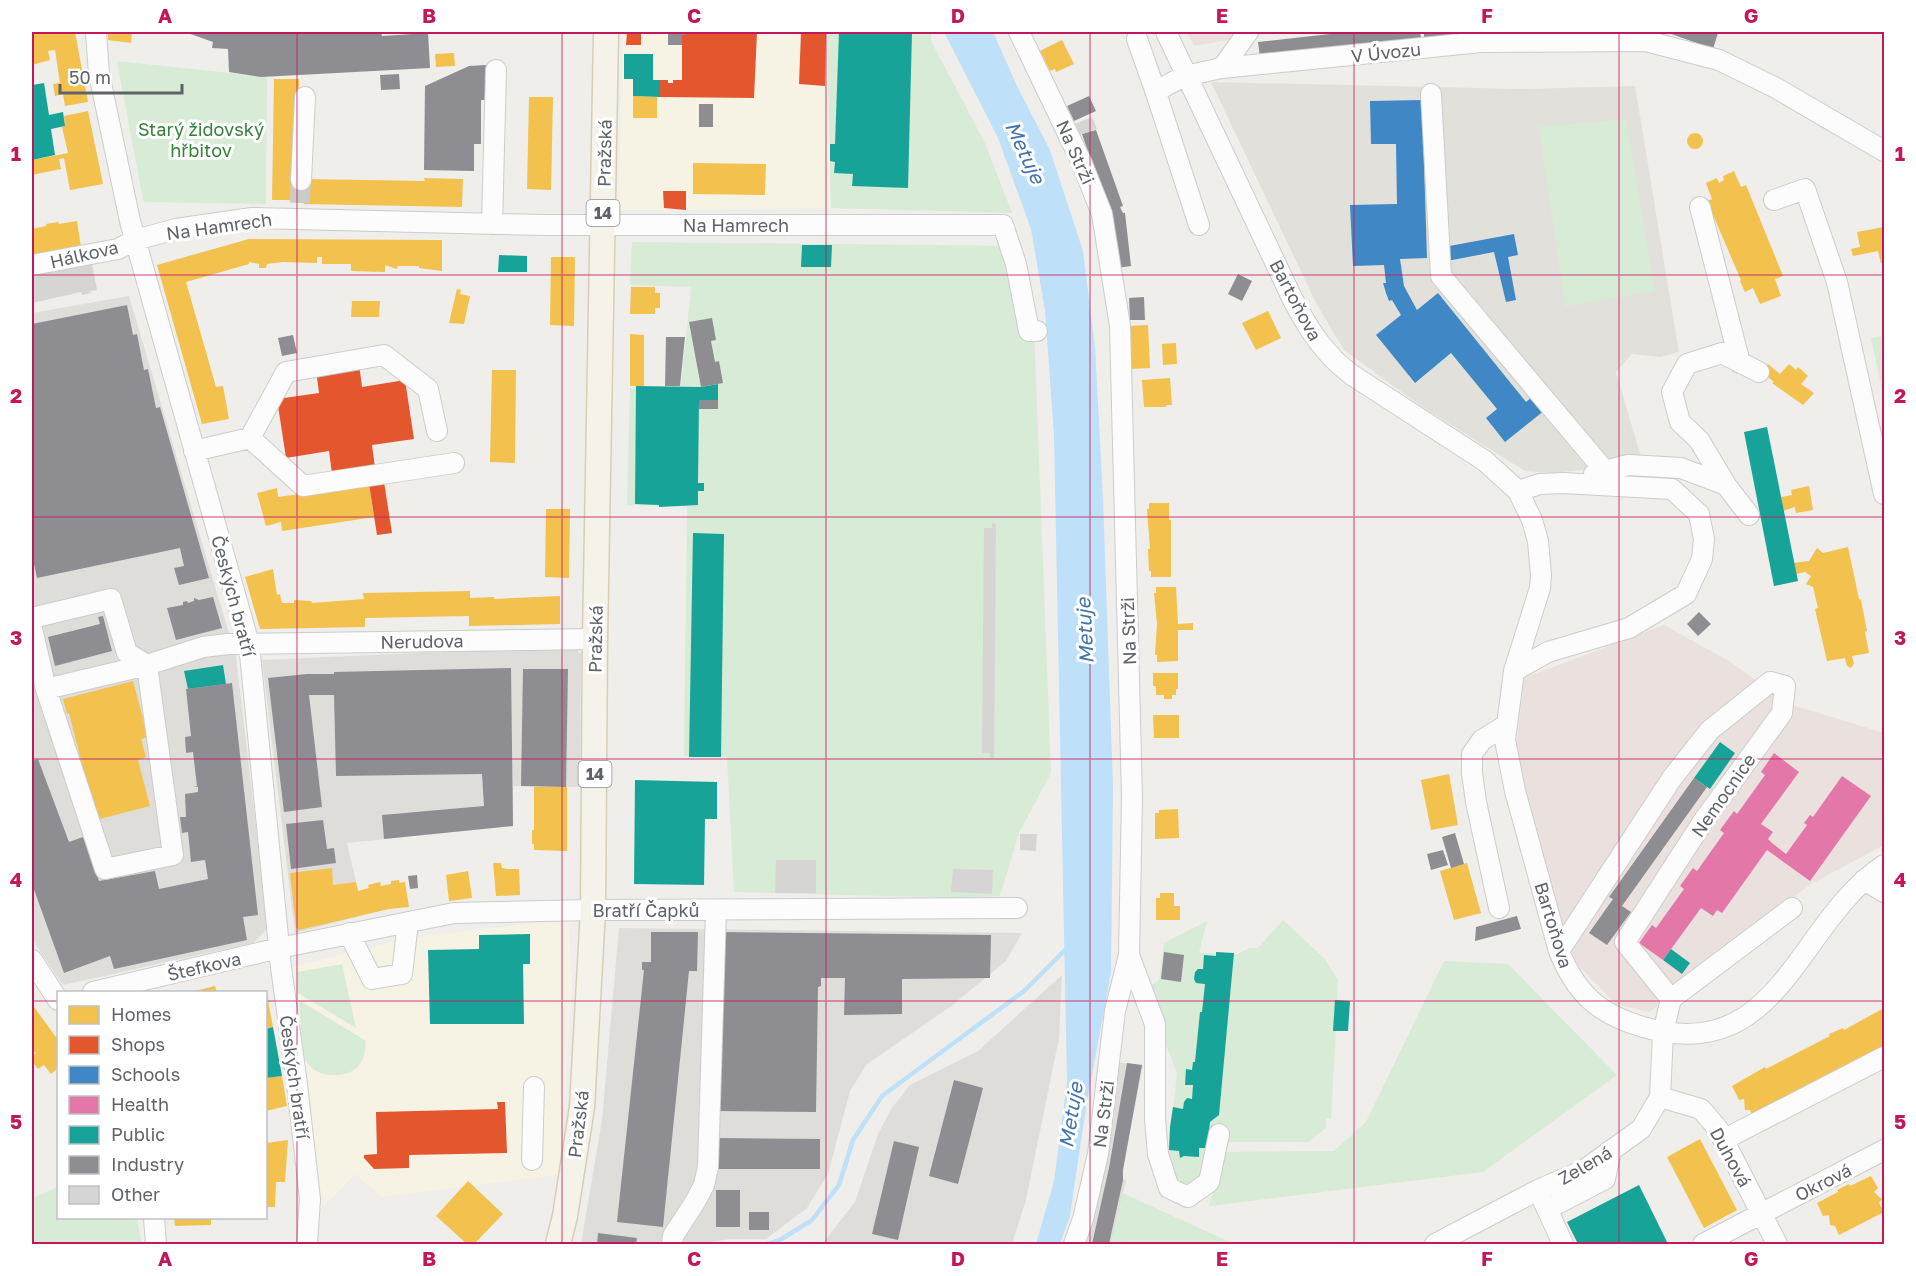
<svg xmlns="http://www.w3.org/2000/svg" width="1916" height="1276" font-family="'Golos Text',sans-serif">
<rect width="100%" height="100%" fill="#efeeea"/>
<path fill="#f7f3e4" d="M623,32H827L831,208L618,210Z
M568,919L572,982L559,1175L382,1197L355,1174L314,1216L287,968L410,938Z"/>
<path fill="#dfddda" d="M129,296L236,657L268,928L253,943L63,985L37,947L32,936V313Z
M574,646L581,654L580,787L513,786V826L347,843L364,915L295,933L262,660Z
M619,928L1022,933L1006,961L950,1007L867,1064L850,1091L828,1174L807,1208L766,1239H730L699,1244H581L602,1120Z
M1062,975L1059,1038L1026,1200L1012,1244H822L855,1202L878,1134L891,1109L910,1085L978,1051Z
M1104,1061L1143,1065L1121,1178L1126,1180L1111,1244H1071L1096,1149Z"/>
<path fill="#e2e0da" d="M1211,82L1520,89L1635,86L1679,352L1660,357L1632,354L1616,372L1643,464L1551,473L1525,471L1421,406L1344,350L1316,303Z"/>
<path fill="#eae0de" d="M1187,32H1276L1194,46Z
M1664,625L1729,661L1789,704L1884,733V845L1811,884L1710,959L1650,1012L1616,1004L1576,963L1548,885L1516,748L1524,678Z"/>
<path fill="#d8ebd6" d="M827,32H931V41L985,143L1012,213L831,208Z
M117,61L267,77L266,204L145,202L143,200Z
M1626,119L1655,291L1565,306L1539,127Z
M632,242L1022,246L1034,327L1051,773L1019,833L1000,896L959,898L734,892L727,757L684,756L687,507L627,505L630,388L681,386L691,287L630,285Z
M1884,336V398L1871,338Z
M1283,920L1325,959L1338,980L1337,1000L1350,1002L1348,1031H1336L1331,1119L1326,1118V1128L1309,1142H1226L1196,1182L1184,1186L1173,1184L1168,1159L1177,1073L1158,1025L1150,986L1159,980L1164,943L1207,921L1199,953L1238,954L1249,948H1258Z
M1444,961L1508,964L1617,1075L1483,1172L1209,1206L1225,1152L1334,1151L1366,1122Z
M342,964L356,1028L298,993L297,972Z
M299,1000L366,1041C365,1048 365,1058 360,1064C349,1080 316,1079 306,1061C301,1052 300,1012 299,1000Z
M58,1187V1218H137L142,1244H32V1198Z
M1123,1193L1234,1244H1111Z"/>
<path fill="#bfe0f9" d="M944,32H993L1018,88L1050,150L1083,251L1095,347L1103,499L1113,786L1111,973L1086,1107L1070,1216L1060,1244H1036L1054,1181L1067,1082L1054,436L1045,310L1031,229L998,138Z"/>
<path fill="#f2c14e" d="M37,32H75L88,102L65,106L63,94L55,96L53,84L60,83L55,50L48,51L50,60L32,65V33Z
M108,32H132L131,43L108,40Z
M1062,40L1074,64L1056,72L1055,69L1050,71L1040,51Z
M454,53L455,66L436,67L435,54Z
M274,79H299L297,200H272Z
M633,96L657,97V118H633Z
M529,97H553L551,190L527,189Z
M88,111L103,184L70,190L64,158L59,159L61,169L32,175V160L68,153L62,127L65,126L64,116Z
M1687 141a8 8 0 1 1 16 0a8 8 0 1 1-16 0Z
M693,163L766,164L765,195L693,194Z
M1734,171L1741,187L1746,185L1783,276L1775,279L1781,296L1760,304L1753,288L1745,292L1740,281L1741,280L1707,201L1712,199L1706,183L1717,178L1719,183L1724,180L1723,176Z
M424,178L463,179L462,207L304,204V179L425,181Z
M77,221L81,247L32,257V229L46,226V224L58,222L59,224Z
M1884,227V263H1881L1878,251L1853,256L1851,249L1860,247L1857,232Z
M249,239L442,240V271L419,268V266H398L397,269L385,265V272L351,271V264H322V257H317V263L283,262L267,264L266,268H259V264L249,262V264L186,282L216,387L223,386L229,419L202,424L157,265Z
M551,257H575L574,326L550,325Z
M631,287H655V293H660V308H655V314H630Z
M457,289L461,290L460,294L470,296L464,324L449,323Z
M352,301H380L379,317H351Z
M1268,311L1281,338L1256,350L1242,323Z
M1148,325L1150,368L1129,369L1126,326Z
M630,334L644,335V386H630Z
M1176,343L1177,364L1163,365L1162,344Z
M1768,364L1780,374L1789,364L1796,370L1798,367L1808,376L1801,384L1814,393L1803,405L1772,383L1774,382L1762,372Z
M492,370H516L515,463L490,462Z
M1170,378L1172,405H1166V407H1144L1142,380Z
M369,484L374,517L282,531L281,522L266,526L257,493L277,488L278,497Z
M1809,486L1813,510L1796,513L1795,507L1783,511L1781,497L1792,495L1791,490Z
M1149,503H1169V520H1171V577H1151V571H1149L1148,549H1150L1147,509H1149Z
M546,509H570L569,578L545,577Z
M1848,547L1859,599L1861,600L1867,631L1865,632L1869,653L1852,656L1854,664L1851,668L1847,666L1845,658L1827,661L1815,609L1818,608L1813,587L1806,584L1811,576L1805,572L1796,574L1793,563L1809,561L1817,548L1823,553Z
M273,569L277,595L280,594L282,603H294V600L311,601L312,603L364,599L363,593L470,591V598L494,597V599L560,596V624L469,626V616L365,618V627L260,629L245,577Z
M1156,587H1176L1178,624L1193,623V630H1178V661L1157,662V655H1155L1157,624L1154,593H1156Z
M1153,673H1178V689H1176V695H1172V699H1164V695H1156V686H1153Z
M133,681L148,737L141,739L146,757L138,760L150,806L96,820L69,713L67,714L63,699Z
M1153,715H1179V738H1154Z
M1449,774L1458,825L1431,830L1421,780Z
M534,787H567V851L534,850V844H532V830H534Z
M1178,809L1179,838L1155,839V813H1159V810Z
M493,863H501L502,868L507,869H519L520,895L496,896Z
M1467,863L1481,913L1454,920L1440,871Z
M332,868L333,885L356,882L358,891L369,888L368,885L380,882L381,886L391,884V881L399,880V883L405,882L409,907L389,909L299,930L296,927L290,873Z
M468,871L472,898L449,901L446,875Z
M1160,893H1174V906H1180V920H1156V898H1160Z
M215,986L217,992H191Z
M266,990L273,1027L266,1029Z
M32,1004L58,1040V1068L51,1074L44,1065L38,1069L32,1061V1056L36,1053L32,1050Z
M1884,1008V1052L1754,1119L1750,1110H1745L1744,1099L1739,1100L1732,1086L1765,1067L1766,1069L1830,1036L1829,1034L1843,1028L1844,1030Z
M282,1076L287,1106L266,1111V1078Z
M1700,1139L1737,1210L1704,1228L1667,1157Z
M288,1140L285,1182H276L275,1207H266V1143Z
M1871,1176L1878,1188L1874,1192L1882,1199L1879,1203L1884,1212L1839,1235L1835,1226L1830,1225L1829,1215L1823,1216L1817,1203L1838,1192L1837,1190L1849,1184L1850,1186Z
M468,1181L503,1214L474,1244H467L436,1216Z
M174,1218H211V1225L175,1226Z"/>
<path fill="#e4572e" d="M627,32H641V45H626Z
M685,32H757L754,98L660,97V80H668V83H673V80H682V35H685Z
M801,32H826L825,86L799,84Z
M663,191H686V210L664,208Z
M359,364L362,387L405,380L414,439L372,445L375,468L332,474L329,451L286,458L277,399L319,393L316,370Z
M384,482L392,533L377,535L369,484Z
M497,1102H505L507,1153L409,1155V1168L374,1169L364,1158V1155L377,1154L376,1112L498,1109Z"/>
<path fill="#3f88c5" d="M1422,100L1427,258L1400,259L1404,286L1417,310L1438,293L1526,402L1533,396L1545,410L1505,442L1486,418L1497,409L1451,353L1415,383L1376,335L1401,315L1392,300L1389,301L1386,293L1383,283H1386L1384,265L1353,266L1350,205L1397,204L1396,144H1371L1370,101Z
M1514,234L1518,255L1508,257L1516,300L1506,302L1494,252L1447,261L1444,247Z"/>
<path fill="#e377a8" d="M1774,753L1799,772L1761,824L1773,832L1768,839L1772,843L1786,854L1807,825L1804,823L1810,815L1813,817L1842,776L1871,796L1810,881L1767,850L1722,913L1717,910L1713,916L1701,908L1663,960L1639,943L1652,925L1656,928L1684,889L1680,886L1693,868L1697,871L1724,833L1720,830L1734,811L1737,814L1765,775L1761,772Z"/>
<path fill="#17a398" d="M839,32H912L908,188L852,186L853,174L834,173L835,162L830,161V144H835Z
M624,54H653V80H660V97L633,96V79H624Z
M44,83L49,115L63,112L65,126L51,129L55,155L32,160V85Z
M802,245H832L831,267H801Z
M499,255L527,256V272H498Z
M718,384V400H699L698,483H704V491H698V505L659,507V505L635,504L636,386L701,387Z
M1767,427L1798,581L1774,586L1744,432Z
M693,533L724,534L721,757H689Z
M223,665L226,684L188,689L184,671Z
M1720,742L1735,753L1710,789L1694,778Z
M635,780L717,782V819H705L704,885L634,884Z
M530,934V964H523L524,1024H430L428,950L479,949V935Z
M1671,949L1690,963L1682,974L1663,960Z
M1216,952L1234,953L1219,1115L1210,1122L1207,1148H1199V1157L1184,1156L1180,1158L1179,1151L1169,1150L1170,1127L1173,1107L1183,1109L1184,1102L1187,1098L1192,1099L1193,1085H1185L1186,1069L1192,1070L1193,1062H1195L1200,1012H1202L1205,984L1196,983L1194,979L1195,972L1198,969H1203L1204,955L1216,956Z
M1335,1000L1350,1001L1348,1031H1333Z
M273,1027L282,1076L266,1078V1029Z
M1639,1185L1668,1244H1578L1567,1222Z"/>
<path fill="#8d8d92" d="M185,32H381L382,36L428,33L430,68L261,77L229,72L228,49L212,48L213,42Z
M668,32H685V35H682V45H668Z
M1348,32H1420L1421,38L1260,57L1258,42Z
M1424,32H1534V37L1424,38Z
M1666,32H1714L1718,33L1713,49Z
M486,65V80L491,100H481V144H474V171L424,170L425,86L469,66Z
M399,74L400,89L381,90L380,75Z
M1089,96L1096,111L1074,121L1067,106Z
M699,104H713V127H699Z
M1096,130L1123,206L1120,207L1123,213H1125L1131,266L1116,268L1090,158L1082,134Z
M1238,274L1252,281L1242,301L1228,294Z
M1144,297L1145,320H1130L1129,298Z
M127,305L133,335L137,334L144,370L148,369L156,408L160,407L209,578L179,585L174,568L184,566L180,548L37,578L32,555V324Z
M712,318L716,340L711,341L715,362L719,361L723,383L701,387L689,322Z
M293,335L297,353L282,356L278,338Z
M666,337H685L680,386H665Z
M699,400H718V409H699Z
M213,597L222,628L176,640L167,608L183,605V602L187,601L188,603L194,601V598L199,600Z
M1699,612L1711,624L1698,636L1687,624Z
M103,616L112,651L55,666L48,637L100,624L98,617Z
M511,668L513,826L384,839L382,815L484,806L482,774L336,776L334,695H309L322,807L284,812L268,678L307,674H334V672Z
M523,669H568L566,787L521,786Z
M232,683L258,915L243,917L247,940L114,969L110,956L64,973L32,884V761L38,759L69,842L83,837L99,881L155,871L159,889L208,879L205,860L191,862L188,832L182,833L180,817H186L185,794L198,792V787L193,786H197L193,752L186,753L185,737L191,736L186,689Z
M1694,778L1707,787L1622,906L1631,912L1607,945L1589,933L1613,899L1609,897Z
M323,820L327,849L334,848L336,863L291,869L286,824Z
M1455,833L1464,864L1451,868L1442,837Z
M1443,850L1448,865L1431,870L1427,854Z
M417,875L418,888L410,889L408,876Z
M1517,916L1521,929L1475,941L1476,927Z
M651,932H698L697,971H689L663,1227L617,1222L644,970H642V962H651Z
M718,932L991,935L990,978L902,979V1014L844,1015L845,978H821V986L818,987L816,1112L718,1111Z
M1164,952L1184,955L1181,982L1161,979Z
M1127,1063L1142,1065L1123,1170V1180L1109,1244H1092L1109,1168Z
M954,1080L983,1088L958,1184L929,1176Z
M717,1138L820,1139V1169H717Z
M894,1141L919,1147L898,1240L872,1234Z
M716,1190H740V1227H716Z
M749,1212H769V1230H749Z
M598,1233L637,1238L636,1244H597Z"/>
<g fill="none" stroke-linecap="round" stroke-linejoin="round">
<path stroke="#bfe0f9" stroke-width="4.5" d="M767,1244L780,1240L812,1220L839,1185L853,1140L882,1096L1024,991L1068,947"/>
</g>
<path fill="#d6d5d3" d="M1092,117L1097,129L1079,135L1075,124Z
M92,264L97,290L90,291L91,293L82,295L81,292L32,303V275Z
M992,523L996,524L994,758H990V753H982L984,528H992Z
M1020,834H1037L1036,851L1020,850Z
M776,860H816V893H775Z
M953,869L993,870L992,894L951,892Z"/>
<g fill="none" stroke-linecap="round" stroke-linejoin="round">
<path stroke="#cbcbca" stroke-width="20" stroke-dasharray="20 10" stroke-linecap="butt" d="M300,203L301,180"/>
<g stroke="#cbcccc" stroke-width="22">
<path id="minor" d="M96,32L99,74L130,221L249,644L281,967L297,1084L310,1199L307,1244
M1019,32L1081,161L1102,214L1120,326L1132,798L1129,955L1115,1011L1098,1154L1083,1219L1074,1244
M1166,32L1293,300C1309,330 1325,355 1352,375L1485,461L1518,491L1532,520L1538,541L1541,575L1540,588L1514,671L1505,740L1515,791L1559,951C1576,993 1598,1014 1643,1027C1780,1067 1796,923 1884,865
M1137,39L1156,93
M1222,68L1248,32
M1431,94L1441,276L1605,471
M301,180L305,97
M1774,200L1805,189L1837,282L1884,494
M1700,207L1740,363
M492,224L496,70
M1199,225L1156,93C1176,76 1198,73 1222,68L1481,42L1646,41L1719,60L1776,88L1884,151
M32,265L118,249L135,240L176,229L252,218L544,225H1003L1016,264L1029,331H1037
M250,438L286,372L384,355L428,389L437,431
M194,451L250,438L303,486L454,463
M1594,474L1628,465L1681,468L1726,485L1749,515
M1726,485L1699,440L1680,422L1672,392L1687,364L1722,353L1759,372
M32,618L111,599L127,653L147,665L173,855L105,869L46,689L147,665L203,647L228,644L595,639
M32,629L46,689
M1514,671L1548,652L1629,628L1686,594L1702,559L1704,539L1699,514L1672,489L1563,483L1540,484L1518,491
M1864,880L1884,892
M1499,908L1476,802L1472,773V754L1482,740L1506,725
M349,933L372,979L402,974L408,922
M1129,955L1155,1024V1119L1158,1154L1169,1188L1188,1197L1209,1182L1219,1134
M32,960L58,1000
M93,992L279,948L454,913L593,910L1017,908
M1671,999L1792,908
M1660,1097L1701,1109L1718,1129L1777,1244
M1723,1140L1884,1057
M532,1160L534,1087
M1542,1198L1563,1244
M1547,1209L1605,1179L1611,1150
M154,1218L156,1244
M672,1244L673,1236L695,1202L704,1185L708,1167L716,910
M1435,1244L1538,1190L1584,1170L1641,1129L1660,1097L1663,1033L1671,999L1625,942L1704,820L1782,713L1785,686L1770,682L1710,730L1672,778L1559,951
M1703,1244L1884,1150"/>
</g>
<g stroke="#d7ceb8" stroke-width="27">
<path id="major" d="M558,1244L565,1216L582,1107L593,910L595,639L606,32"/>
</g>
<use href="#minor" stroke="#fdfcfc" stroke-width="20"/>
<use href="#major" stroke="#f4f2e9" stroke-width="24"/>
</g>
<path fill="none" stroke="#c2185b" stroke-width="1.5" stroke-opacity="0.55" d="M297,32V1244M562,32V1244M826,32V1244M1090,32V1244M1354,32V1244M1619,32V1244M32,275H1884M32,517H1884M32,759H1884M32,1001H58M266,1001H1884"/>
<g text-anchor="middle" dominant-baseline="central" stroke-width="6" stroke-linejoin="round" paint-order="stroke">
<g fill="#fff" stroke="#8f9295" stroke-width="1.5">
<rect x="586.5" y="200" width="33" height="26" rx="4.5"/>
<rect x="578.5" y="761" width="33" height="26" rx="4.5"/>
</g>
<g font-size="16" font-weight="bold" fill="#5f6368">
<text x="603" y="213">14</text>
<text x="595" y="774">14</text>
</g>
<g font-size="18" fill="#5f6368" stroke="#fff">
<text transform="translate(1386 52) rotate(-6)">V Úvozu</text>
<text transform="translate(1076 152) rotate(66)">Na Strži</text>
<text transform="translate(604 153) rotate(-89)">Pražská</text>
<text x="736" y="225">Na Hamrech</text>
<text transform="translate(219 226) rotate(-8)">Na Hamrech</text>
<text transform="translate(84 254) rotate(-13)">Hálkova</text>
<text transform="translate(1296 300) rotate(62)">Bartoňova</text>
<text transform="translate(234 596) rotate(75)">Českých bratří</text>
<text transform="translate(1128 631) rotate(-92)">Na Strži</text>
<text transform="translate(595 639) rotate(-89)">Pražská</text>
<text transform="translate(422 641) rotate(-1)">Nerudova</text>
<text transform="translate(1723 795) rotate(-55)">Nemocnice</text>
<text x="646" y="910">Bratří Čapků</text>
<text transform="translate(1554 925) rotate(73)">Bartoňova</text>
<text transform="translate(204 966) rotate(-13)">Štefkova</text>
<text transform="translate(295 1077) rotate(82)">Českých bratří</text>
<text transform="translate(1103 1114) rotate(-83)">Na Strži</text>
<text transform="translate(578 1124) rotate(-83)">Pražská</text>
<text transform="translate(1731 1157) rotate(61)">Duhová</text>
<text transform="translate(1585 1165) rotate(-30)">Zelená</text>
<text transform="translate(1823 1182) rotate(-27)">Okrová</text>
</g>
<g font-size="18" fill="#348238" stroke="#fff">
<text x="201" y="129">Starý židovský<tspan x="201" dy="21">hřbitov</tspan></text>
</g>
<g font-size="20" font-style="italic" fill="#4174aa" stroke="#fff">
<text transform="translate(1026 152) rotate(65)">Metuje</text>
<text transform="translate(1084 631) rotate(-93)">Metuje</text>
<text transform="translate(1070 1115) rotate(-81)">Metuje</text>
</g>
</g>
<rect width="1916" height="1276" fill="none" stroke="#ffffff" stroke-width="66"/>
<rect x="57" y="991" width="210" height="228" fill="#ffffff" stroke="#bfc1c3" stroke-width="1.5"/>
<rect x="69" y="1006" width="30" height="18" fill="#f2c14e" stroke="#bfc1c3" stroke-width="1.5"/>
<text x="111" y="1021" font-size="18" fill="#5f6368">Homes</text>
<rect x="69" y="1036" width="30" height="18" fill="#e4572e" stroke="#bfc1c3" stroke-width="1.5"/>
<text x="111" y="1051" font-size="18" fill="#5f6368">Shops</text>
<rect x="69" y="1066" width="30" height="18" fill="#3f88c5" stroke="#bfc1c3" stroke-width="1.5"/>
<text x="111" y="1081" font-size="18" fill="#5f6368">Schools</text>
<rect x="69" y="1096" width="30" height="18" fill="#e377a8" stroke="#bfc1c3" stroke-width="1.5"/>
<text x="111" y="1111" font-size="18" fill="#5f6368">Health</text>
<rect x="69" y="1126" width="30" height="18" fill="#17a398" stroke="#bfc1c3" stroke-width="1.5"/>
<text x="111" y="1141" font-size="18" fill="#5f6368">Public</text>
<rect x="69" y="1156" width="30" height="18" fill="#8d8d92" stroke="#bfc1c3" stroke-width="1.5"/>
<text x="111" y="1171" font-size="18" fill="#5f6368">Industry</text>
<rect x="69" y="1186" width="30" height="18" fill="#d6d5d3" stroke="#bfc1c3" stroke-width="1.5"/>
<text x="111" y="1201" font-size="18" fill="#5f6368">Other</text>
<path d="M60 84v9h122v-9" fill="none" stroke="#5f6368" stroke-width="3"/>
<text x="69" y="84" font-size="18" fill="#5f6368" stroke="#ffffff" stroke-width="4.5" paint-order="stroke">50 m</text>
<rect x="33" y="33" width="1850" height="1210" fill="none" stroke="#c2185b" stroke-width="2"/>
<g font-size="20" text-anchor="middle" font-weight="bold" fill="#c2185b">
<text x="165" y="23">A</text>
<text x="429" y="23">B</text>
<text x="694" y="23">C</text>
<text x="958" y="23">D</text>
<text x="1222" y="23">E</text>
<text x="1487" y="23">F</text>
<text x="1751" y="23">G</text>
<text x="16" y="161">1</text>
<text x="1900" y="161">1</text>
<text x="16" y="403">2</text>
<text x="1900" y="403">2</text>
<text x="16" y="645">3</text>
<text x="1900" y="645">3</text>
<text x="16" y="887">4</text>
<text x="1900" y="887">4</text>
<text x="16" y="1129">5</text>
<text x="1900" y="1129">5</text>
<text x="165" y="1266">A</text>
<text x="429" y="1266">B</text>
<text x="694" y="1266">C</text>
<text x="958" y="1266">D</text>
<text x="1222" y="1266">E</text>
<text x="1487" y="1266">F</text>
<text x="1751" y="1266">G</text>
</g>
</svg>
